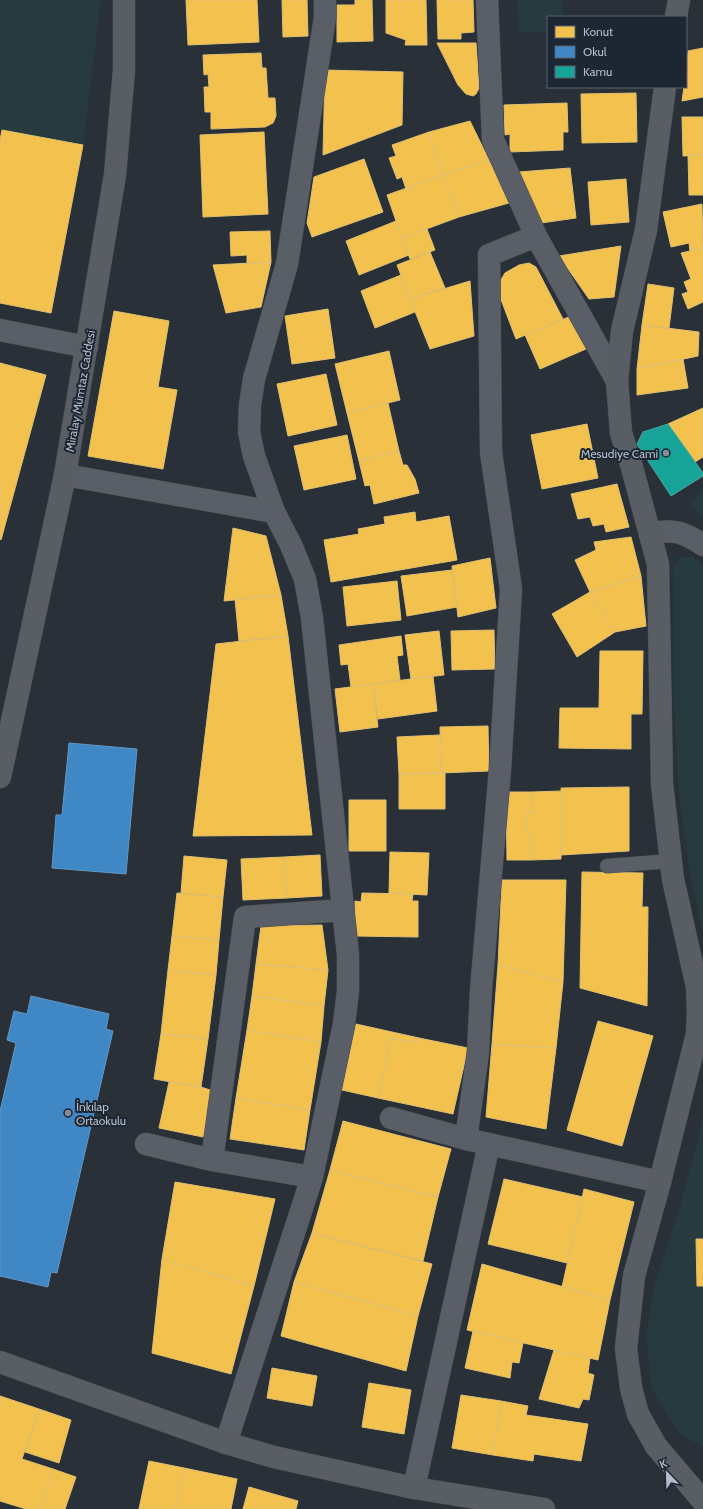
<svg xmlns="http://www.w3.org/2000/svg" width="703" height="1509" font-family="Cabin,sans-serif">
<rect width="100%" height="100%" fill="#2a3038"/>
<path fill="#273a3e" d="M0,0H101L83,145L0,130Z
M517,0H562L563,17H548V31L519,33Z
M703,489V518L690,505Z
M692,556L703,565V933C691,883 683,833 678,783C672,711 674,638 673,566L680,558Z
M703,1119V1447L679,1433L652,1389L646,1337L654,1287L681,1203Z"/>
<path fill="#f2c14e" stroke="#dfc073" d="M186,0H257L259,42L188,45Z
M282,0H307L308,36L283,37Z
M355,0H372L373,41L337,42V5H355Z
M386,0H426L427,45H405L406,40L386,33Z
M437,0H473L474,32L461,33V39H438Z
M437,43H476L479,88L476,94L473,96L466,94L458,85Z
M703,48V97L682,101L684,87H686L688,51Z
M261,53L262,68H266L268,98H275L276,116L273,123L265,127L211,129V112H205L204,87H209L208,74L204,75L203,55Z
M325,70L403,72L402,125L323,155Z
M636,93L637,142L582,143L581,94Z
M567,103L568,132H563V150L510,152V134L505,135L504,105Z
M682,117H703V155L683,156Z
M470,121L489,160L443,175L429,132Z
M2,130L83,145L51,313L0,303V140Z
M264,132L268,214L203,217L200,135Z
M429,132L443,175L406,189L402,177L397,179L389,158L396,156L392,145Z
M688,155H703V195H689Z
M364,159L383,212L312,237L307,223L314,177Z
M489,160L509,203L459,217L443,175Z
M570,168L576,218L541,223L519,172Z
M443,175L459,217L402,238L387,195Z
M626,179L629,222L591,225L588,182Z
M702,204L703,248L690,251L689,243L671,247L663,212Z
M396,221L409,255L359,275L346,241Z
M427,229L435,250L410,259L402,238Z
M270,231L271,262L247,263V255L231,256L230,232Z
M621,246L614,297L589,299L559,256Z
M703,248V302L688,309L682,294L688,292L684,282L691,279L681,253Z
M430,252L445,288L410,299L397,265Z
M271,262L261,307L226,313L213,265Z
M529,263L536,267L563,319L516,339L500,297L499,283L505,273L519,265Z
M401,275L415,312L375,328L361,291Z
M470,281L474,336L430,349L410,299Z
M648,284L674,288L669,328L642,325Z
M328,309L335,358L292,364L285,316Z
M114,311L169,321L158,387L177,390L163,469L88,456Z
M571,316L586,349L540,369L525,335Z
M642,325L699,332L698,356L637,369Z
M389,351L400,400L347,413L335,364Z
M683,359L688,388L637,395V369Z
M0,363L46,375L1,540L0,539Z
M326,374L337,425L288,436L277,384Z
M388,403L399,451L359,461L347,413Z
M703,408V457L695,462L668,424Z
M587,424L598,478L542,489L531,435Z
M347,435L356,479L304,490L294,446Z
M399,451L403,465H407L415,479L419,493L374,504L370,485L365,486L359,461Z
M617,484L629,527L606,532L604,524L593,526L590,517L578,519L571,494Z
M415,512L416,522L449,516L457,560L331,582L324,540L359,534L358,529L385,524L384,517Z
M233,528L266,536L281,595L224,601Z
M631,537L641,576L590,592L575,560L596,550L594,542Z
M490,558L496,608L458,617L452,566Z
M452,570L457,607L407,616L401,576Z
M641,576L646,626L615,632L590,592Z
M397,581L401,620L347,626L343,587Z
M590,592L615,632L577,657L552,614Z
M281,595L288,636L239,641L235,599Z
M494,630L495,669L452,670L451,631Z
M439,631L444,675L411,679L405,635Z
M288,636L312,835L193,836L216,644Z
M401,636L403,655L397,656L400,680L351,687L348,664L341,665L339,645Z
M600,651H643L642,714H631V749L559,748L560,708H599Z
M433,676L437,711L378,719L373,684Z
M373,684L378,727L340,732L335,689Z
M488,726L489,771L441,773L440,727Z
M440,735L441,773L399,774L397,737Z
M441,773H445V809H399V774Z
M629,787V851L561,855V788Z
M561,791V859L531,860V832H527V812H533L532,792Z
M506,792H532L533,812H527V832H531V860H507Z
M349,800H386V851H349Z
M390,852L429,853L427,895L389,893Z
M320,855L322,896L287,898L284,857Z
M184,856L227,860L223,897L181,893Z
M284,857L287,898L243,900L241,859Z
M582,872L643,873L642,907H648L647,1006L580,988Z
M502,880H566L563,982L498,965Z
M177,893L223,897L219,940L172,936Z
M362,893L413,894L412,901H418V937L355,936V901L361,902Z
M322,925L328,970L256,964L261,926Z
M172,936L219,940L216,975L168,970Z
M256,964L328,970L324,1006L252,996Z
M498,965L563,982L556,1048L492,1044Z
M168,970L216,975L208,1039L161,1034Z
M252,996L324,1006L321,1042L247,1030Z
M598,1021L653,1036L622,1146L567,1130Z
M356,1024L419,1038L418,1043L391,1038L378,1098L342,1090Z
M247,1030L321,1042L310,1110L236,1098Z
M161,1034L208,1039L201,1087L154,1079Z
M391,1038L418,1043L419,1038L468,1048L453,1114L378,1098Z
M492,1044L556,1048L546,1129L486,1117Z
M169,1082L201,1087L213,1091L203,1137L159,1128Z
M236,1098L310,1110L304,1150L230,1139Z
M343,1121L451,1149L438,1197L330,1170Z
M330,1170L438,1197L423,1261L312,1233Z
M504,1179L583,1197L567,1263L488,1244Z
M175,1182L275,1199L254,1286L162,1259Z
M584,1189L634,1202L610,1300L562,1287Z
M312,1233L432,1264L418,1316L294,1282Z
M696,1239H703V1286H697Z
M162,1259L254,1286L231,1374L152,1353Z
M482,1264L610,1300L598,1360L467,1330Z
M294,1282L418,1316L406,1371L281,1336Z
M473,1331L523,1343L519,1363L512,1362L510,1378L465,1368Z
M554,1350L590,1358L588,1373L594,1375L589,1400L583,1399L579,1408L539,1399Z
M272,1368L317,1376L312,1406L267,1398Z
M369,1383L411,1390L404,1434L362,1427Z
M461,1395L501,1401L493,1455L452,1448Z
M0,1396L39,1409L22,1459L53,1469L40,1509H26L0,1501Z
M501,1401L528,1406L526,1415L588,1424L581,1461L534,1454L533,1461L493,1455Z
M39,1409L71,1420L59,1463L25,1452Z
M149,1461L184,1468L175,1509H139Z
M184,1468L237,1479L231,1509H175Z
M53,1469L76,1477L65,1509H40Z
M249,1487L298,1501L296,1509H243Z"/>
<path fill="#3f88c5" stroke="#6298c6" d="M69,743L137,749L126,874L52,868L56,815H62Z
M31,996L109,1014L106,1029L113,1031L57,1273L51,1272L48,1287L0,1276V1111L16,1043L7,1040L14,1011L27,1014Z"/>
<path fill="#17a398" stroke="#46aaa7" d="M668,424L703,473V476L671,496L637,444L643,432Z"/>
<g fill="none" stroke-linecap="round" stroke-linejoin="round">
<g stroke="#484c53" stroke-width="15">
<path id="service" d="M607,866L671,861"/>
</g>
<g stroke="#484c53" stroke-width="23">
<path id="minor" d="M487,0L493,140L536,236L617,381
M0,330L87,347
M65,475L274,512L291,545L305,579L312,618L348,955V991L344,1024L312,1177L226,1443
M274,512L254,456L249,432L250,405L254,379L287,264L325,17V0
M651,533C674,529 684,532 703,545
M391,1118L466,1139L660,1182
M466,1139L478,1053L481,990L500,770L511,589L491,452L489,255L536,236
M146,1144L212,1160L312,1177
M212,1160L245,917L343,910
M414,1488L489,1144"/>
</g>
<g stroke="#484c53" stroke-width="23">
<path id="secondary" d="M676,17L679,0
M665,87L646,230L622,331L617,381L621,433L631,464L658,564L662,784L673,879L697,987L698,1010L697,1034L660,1182L634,1276L626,1348L631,1388L638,1414L656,1446L703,1501
M0,777L65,475L115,175L124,70V0
M0,1362L226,1443L274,1457L414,1488L544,1509"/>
</g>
<use href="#service" stroke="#5a5e66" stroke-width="14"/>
<use href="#minor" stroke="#5a5e66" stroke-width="22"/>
<use href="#secondary" stroke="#595d64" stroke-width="22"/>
</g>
<g fill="#848b96" stroke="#1d2633" stroke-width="1.5">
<circle cx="666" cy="453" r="4"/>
<circle cx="68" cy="1113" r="4"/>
</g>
<g text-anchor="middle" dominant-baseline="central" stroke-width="4" stroke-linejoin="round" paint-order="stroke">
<g font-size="12" fill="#b4bcc9" stroke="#1d2633">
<text transform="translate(80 391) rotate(-80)">Miralay Mümtaz Caddesi</text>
</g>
<g font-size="12" fill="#b4bcc9" stroke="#1d2633" text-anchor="end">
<text x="658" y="453">Mesudiye Cami</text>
<text x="76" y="1106" text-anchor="start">İnkılap<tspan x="76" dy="14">Ortaokulu</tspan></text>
</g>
</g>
<rect x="547" y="16" width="140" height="72" fill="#1d2633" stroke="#59626f"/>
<rect x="555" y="26" width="20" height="12" fill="#f2c14e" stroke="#59626f"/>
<text x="583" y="36" font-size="12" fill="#b4bcc9">Konut</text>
<rect x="555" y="46" width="20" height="12" fill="#3f88c5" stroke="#59626f"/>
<text x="583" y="56" font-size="12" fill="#b4bcc9">Okul</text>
<rect x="555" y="66" width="20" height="12" fill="#17a398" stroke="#59626f"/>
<text x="583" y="76" font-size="12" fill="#b4bcc9">Kamu</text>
<g transform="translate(667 1473) rotate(337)" stroke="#1d2633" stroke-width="3" paint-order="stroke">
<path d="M0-3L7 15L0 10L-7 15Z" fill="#b4bcc9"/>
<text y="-6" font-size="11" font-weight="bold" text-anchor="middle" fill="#b4bcc9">K</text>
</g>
</svg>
